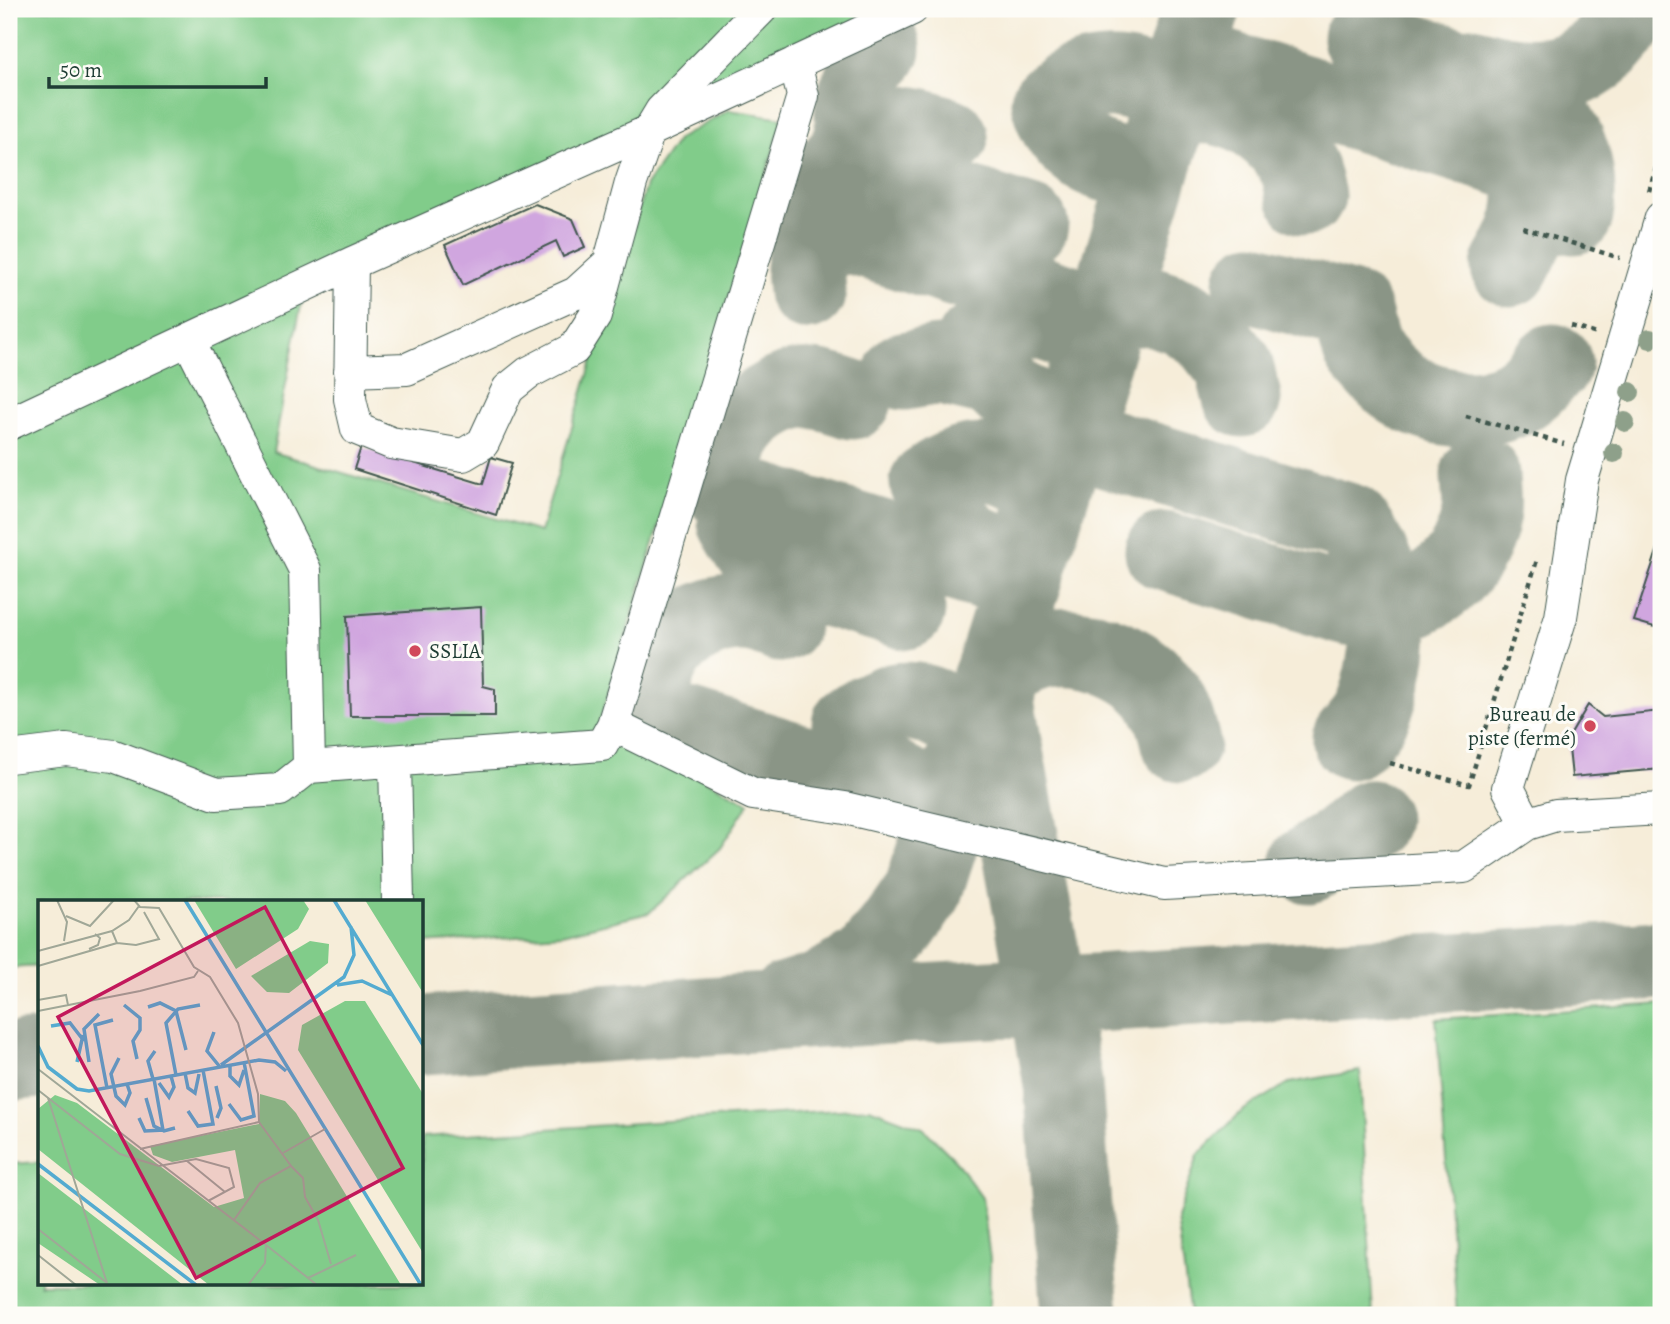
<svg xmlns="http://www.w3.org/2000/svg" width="1670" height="1324" font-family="Alegreya,serif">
<rect width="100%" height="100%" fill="#fdfcf7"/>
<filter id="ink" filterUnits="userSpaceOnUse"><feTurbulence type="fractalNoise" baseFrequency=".0143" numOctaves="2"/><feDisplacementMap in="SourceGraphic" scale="14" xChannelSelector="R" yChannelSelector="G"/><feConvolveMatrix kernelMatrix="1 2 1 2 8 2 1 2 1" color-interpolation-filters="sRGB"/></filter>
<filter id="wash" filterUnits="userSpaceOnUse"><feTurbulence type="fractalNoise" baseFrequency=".00686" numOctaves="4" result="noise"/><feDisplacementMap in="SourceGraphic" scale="28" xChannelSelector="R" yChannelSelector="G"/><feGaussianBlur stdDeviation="1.57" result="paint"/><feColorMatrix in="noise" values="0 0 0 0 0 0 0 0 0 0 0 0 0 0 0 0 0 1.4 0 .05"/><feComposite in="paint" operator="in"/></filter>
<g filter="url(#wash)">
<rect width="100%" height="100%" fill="#f6edd9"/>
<path fill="#81cc8a" stroke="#50845f" stroke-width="2" d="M13,9H889L307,274L273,452L540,532L646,185L678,139L729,110L783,118L599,724L749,803L720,848L649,913L562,934L422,943V902H40V966L9,968V11Z
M1661,1004V1315H1457L1436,1019Z
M1360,1071L1373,1315H1190L1177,1218L1198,1155L1242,1111L1289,1083Z
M869,1108L923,1128L955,1160L982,1198L990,1259L989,1315H9V1164L40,1162V1284H422V1137Z"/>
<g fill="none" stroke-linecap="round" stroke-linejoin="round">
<path stroke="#8a9586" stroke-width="79" d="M1362,38C1393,47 1424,57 1454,66C1483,75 1516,81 1538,102C1568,130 1581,175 1574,215
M882,49C849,96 840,131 882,175
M1186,57L1532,166C1538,207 1532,231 1510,267
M1472,66C1543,89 1597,76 1634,9
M949,137C932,131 914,123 896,126C860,132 829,163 822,198C820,206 823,218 824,226L1105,315
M1151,169C1102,168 1063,153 1050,102C1073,80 1111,73 1141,84C1152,89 1162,100 1174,103C1188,106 1203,103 1217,106C1250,112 1281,135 1297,165C1302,174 1303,187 1306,196
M1253,283L1352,312C1355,324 1358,337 1362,349C1365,355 1371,360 1376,366C1407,403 1462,418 1507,401C1525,394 1540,377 1553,363
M807,291L805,268L810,245L820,228L838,202L871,189L910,187L1029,225
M1108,309L1152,306L1179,315L1208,333L1234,366L1242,398
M904,371L938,365L980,375
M853,400C839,395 825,390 810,389C782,387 747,412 734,437C726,453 725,472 724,490L1022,583
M1076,409L1042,411L1014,398L988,373L974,343C1014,313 1044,314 1086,340
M1068,436L1350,523C1385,574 1397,616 1383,677C1380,689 1377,703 1371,714C1366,723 1358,731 1351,740
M737,522L752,548L781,574L906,610
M1164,551L1348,607C1412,615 1470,577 1481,513C1483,501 1480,486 1480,474
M1021,553L998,554L970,541L944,517L929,483C975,450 1006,462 1051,489
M780,623C772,620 763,616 754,614C719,608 674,629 659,663C651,679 653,699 653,717L950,810
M991,679C1007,665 1028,652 1049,649C1091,642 1146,665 1167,702C1174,715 1178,729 1181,743
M997,687L995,701L1063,1083L1080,1315
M924,792C906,792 875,769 865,755C859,746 855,733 851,724C901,687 928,699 975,732
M1309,864L1342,843L1370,819
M786,1002L821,991L867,965L896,930L923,891L1005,638L1201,9
M422,1035L751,1013L1661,960
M9,1062L40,1059"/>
</g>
<g id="blocks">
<path fill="#d0a6df" d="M535,204L573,219L585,247L563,257L556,241L463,285L445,245Z
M361,447L483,484L491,457L512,463L496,515L354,469Z
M1661,539V629L1634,621Z
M481,607L483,686L495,689V716H350L347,616Z
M1588,705L1603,717L1661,711V769L1572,777L1568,739Z"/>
</g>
</g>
<g filter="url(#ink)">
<use href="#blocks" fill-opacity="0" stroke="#3f574d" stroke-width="2"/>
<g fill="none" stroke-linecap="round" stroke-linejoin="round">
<g stroke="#3f574d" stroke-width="34">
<path id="minor" d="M795,63L803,96L613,725L753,794L845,808L1164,884L1464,867L1527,824L1556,815L1661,809
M352,263L350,399L357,429L391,443L463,455L483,443L508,389L528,373L574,349L595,316L631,183L649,131L661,111L761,9
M189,341L305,570L309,767L602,745L613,725
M350,371L407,369L576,293L609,263
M9,424L352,263L649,131L912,9
M9,757L66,750L114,756L216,794L280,790L309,767
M395,761L398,902
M1527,824L1508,788L1561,617L1582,480L1661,218"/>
</g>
<path stroke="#3f574d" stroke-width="4.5" stroke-dasharray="5 5" stroke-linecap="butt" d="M1649,191L1661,151
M1523,228L1620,258
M1571,326L1597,334
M1466,416L1564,444
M1390,763L1469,785L1537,560"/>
<use href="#minor" stroke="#fff" stroke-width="32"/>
</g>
<g fill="#8ea08a">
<circle cx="1650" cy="339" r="10"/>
<circle cx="1630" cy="392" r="10"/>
<circle cx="1625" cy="422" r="10"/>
<circle cx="1614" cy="453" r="10"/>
</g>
</g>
<g fill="#d1495b" stroke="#fdfcf7" stroke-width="2.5">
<circle cx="415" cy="651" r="7"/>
<circle cx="1590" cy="726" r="7"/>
</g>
<g text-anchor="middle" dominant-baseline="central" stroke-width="6" stroke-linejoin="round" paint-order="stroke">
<g font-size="21" fill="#1f3d34" stroke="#fdfcf7" text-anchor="start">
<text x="429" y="651">SSLIA</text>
<text x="1576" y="714" text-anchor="end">Bureau de<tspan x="1576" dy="24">piste (fermé)</tspan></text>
</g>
</g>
<g transform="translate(38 900)">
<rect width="385" height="385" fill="#f6edd9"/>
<path d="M156,0H265L271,9L260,29L198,69ZM327,0H385V93ZM272,41L291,44L290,63L251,93L229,92L213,76ZM307,101H327L385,194V353L260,150L264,125ZM222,194L247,201L258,213L363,385H171L0,249V209L17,195L39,203L176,307L206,298L197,250L134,262L115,255L112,246L221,224ZM0,273L145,385H62L0,343Z" fill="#81cc8a"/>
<path fill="none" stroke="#54abd0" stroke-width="3.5" d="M147,0L383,385M296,0L385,145M299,85L324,81L354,95M86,105L102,118V130L95,141L99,159M110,107L122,103L138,111L148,150M13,126L32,123L46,141M176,132L169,151L182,167M0,146L10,167L39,189L51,191L221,160L237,162L248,171M81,158L73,174L78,196L87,205L92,193L89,184M39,162L45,135M51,162L46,129L61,114M183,165L306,77L316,55L313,27M192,165V176L201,185L206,170M147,173L150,188L157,193L161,174M138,175L128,123L140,109L162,105M115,179L110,161L117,151M121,183L131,197L136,187L133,176M178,186L183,208L179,218M69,188L57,125L75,120M108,198L116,226L126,231L137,228M191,204L203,220L216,216L206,162M150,211L160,226L175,224L165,170M101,218L107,231L125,230L116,179M0,264L158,385"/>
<path fill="none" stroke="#a0a797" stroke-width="2" d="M19,0L29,22L26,41M96,0L102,7L121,8L156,67L172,77L200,123L220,194L221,222L102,249M28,16L52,26L76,0M79,43L98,45L121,39L106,12M51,49L60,45L62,38L57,34M0,51L74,31L91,20L101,6M0,66L79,43L74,31M0,100L28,95L30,105M0,111L102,91L156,77L160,71M0,169L228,345L227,363L210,385M0,190L82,254L121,266L158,259L191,268L196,287L170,301M10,198L69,383M245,253L287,229M149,261L187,292M253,266L265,278L267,297L280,320L293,364M196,320L222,283L253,266L221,222M0,329L69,383M228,345L279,385M0,355L38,385M270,378L318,355"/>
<path fill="#c2185b" fill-opacity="0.15" stroke="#c2185b" stroke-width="3.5" d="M227,7L365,268L158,378L20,117Z"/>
<rect width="385" height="385" fill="none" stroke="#1f3d34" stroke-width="3.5"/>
</g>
<rect width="1670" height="1324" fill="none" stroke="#fdfcf7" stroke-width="35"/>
<path d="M49 77v10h217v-10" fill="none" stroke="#1f3d34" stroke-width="3.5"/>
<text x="60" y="77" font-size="21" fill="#1f3d34" stroke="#fdfcf7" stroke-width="5" paint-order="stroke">50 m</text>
</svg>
